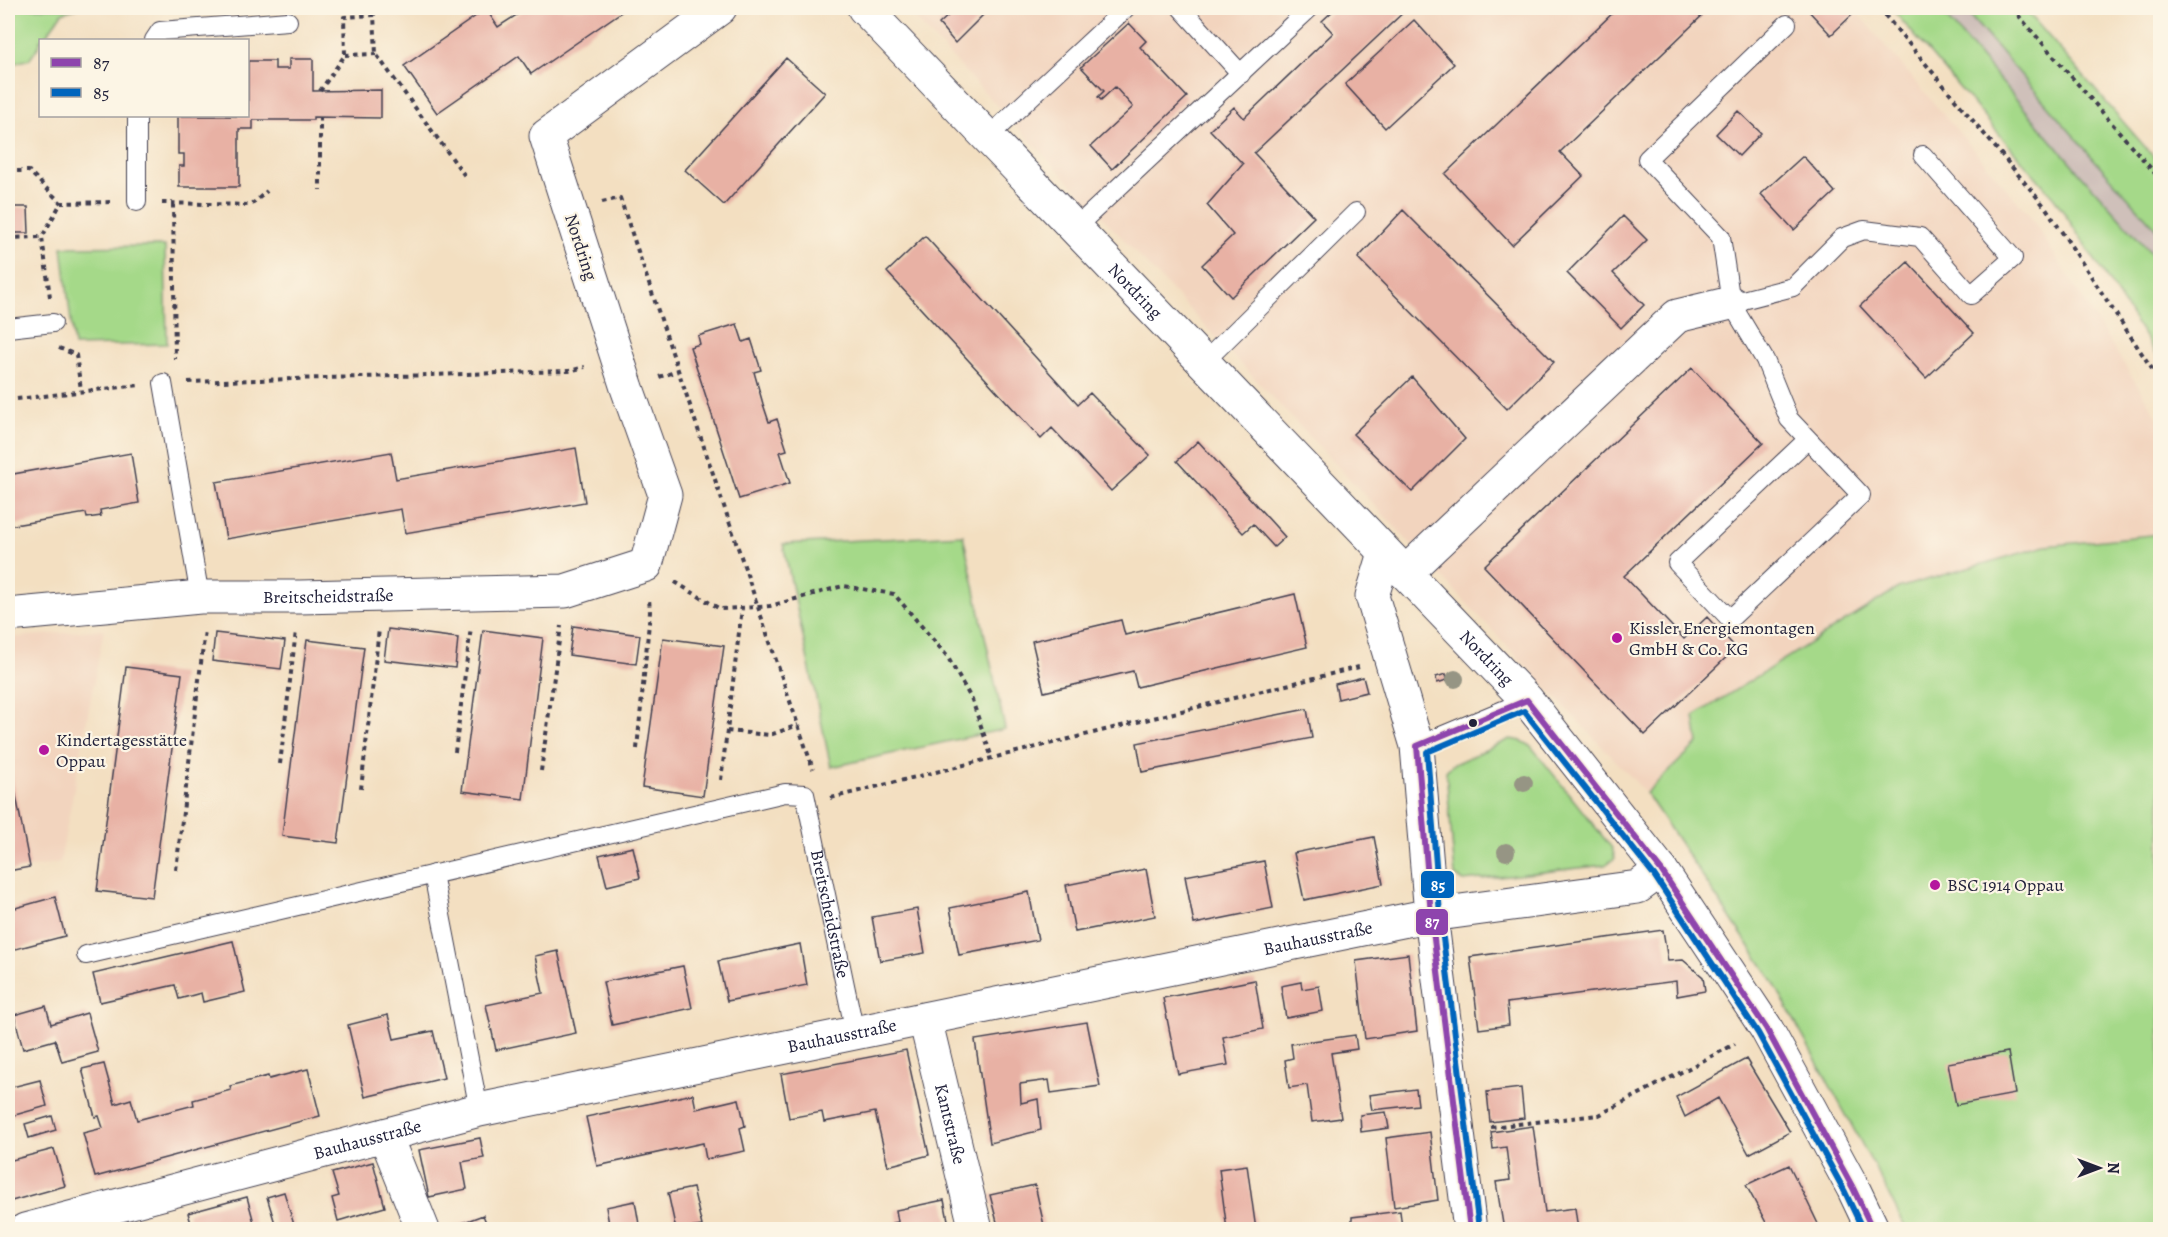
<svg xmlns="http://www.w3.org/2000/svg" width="2168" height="1237" font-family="Alegreya,serif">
<rect width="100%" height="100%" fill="#fcf5e5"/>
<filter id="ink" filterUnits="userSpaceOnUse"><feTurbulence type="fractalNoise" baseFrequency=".0167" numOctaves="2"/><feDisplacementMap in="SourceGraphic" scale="12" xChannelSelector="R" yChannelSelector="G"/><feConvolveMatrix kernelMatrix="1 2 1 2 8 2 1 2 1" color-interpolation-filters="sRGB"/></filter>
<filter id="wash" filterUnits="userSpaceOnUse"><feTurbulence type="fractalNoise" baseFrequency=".008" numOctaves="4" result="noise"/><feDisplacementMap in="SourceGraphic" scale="24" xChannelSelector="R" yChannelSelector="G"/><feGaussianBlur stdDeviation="1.35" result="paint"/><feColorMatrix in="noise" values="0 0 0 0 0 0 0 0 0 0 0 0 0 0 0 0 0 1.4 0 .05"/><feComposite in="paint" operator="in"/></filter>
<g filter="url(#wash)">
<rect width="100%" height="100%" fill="#f3dfc1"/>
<path fill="#f2d4be" d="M905,8H1853L2030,216L2160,421V534L2046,546L1698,743L1646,793Z
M104,629L60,862L8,872V638Z"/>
<path fill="#cfc0ba" d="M1938,8H1963L2092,157L2160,233V263L2077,170Z"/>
<path fill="#a5d989" stroke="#647e62" stroke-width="1.5" d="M8,8H78L62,13L43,40H40V44L30,59L8,65Z
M1891,8H1938L2077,170L2160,263V360L2055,199Z
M1963,8H2024L2160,164V233L2092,157Z
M165,246L167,344L74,346L62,247Z
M2160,534V1229H1906L1881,1179L1771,978L1646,793L1698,743L1694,716L1898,588L2046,546Z
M963,535L1005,729L831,767L783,544Z
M1510,739L1522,741L1531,746L1612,848L1615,858L1605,865L1464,881L1455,876L1446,771L1452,765Z"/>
<g id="blocks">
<path fill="#e8b1a4" d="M527,8H627L531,74L519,56L437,113L404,66L486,9L498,27Z
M945,8H990L955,43L939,24L951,13Z
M1336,8H1408L1254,153L1314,217L1231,297L1202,265L1233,235L1207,205L1243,164L1210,130L1234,107L1244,118L1333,33L1322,21Z
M1618,8H1710L1560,152L1583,176L1512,245L1445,174Z
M1806,8H1846L1852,15L1831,35Z
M1414,20L1454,64L1385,128L1345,84Z
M1129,23L1146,41L1140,47L1187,97L1112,169L1091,146L1133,107L1115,87L1101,100L1098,97L1104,91L1081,67Z
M786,58L825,93L724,205L685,170Z
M289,59H313V91L381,90V118L313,117V120H253V129H239V187H179V166H184V154H178V116H248V61H275V69H289Z
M1738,111L1761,133L1739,156L1716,134Z
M1803,156L1835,192L1794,230L1761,194Z
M8,207H28L29,233H8Z
M1403,210L1554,362L1507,409L1358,258Z
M1623,216L1647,240L1613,273L1644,305L1621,328L1567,273Z
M925,236L1078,404L1090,393L1150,455L1111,491L1052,428L1041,439L887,272Z
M1908,262L1974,333L1926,378L1860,306Z
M737,324L743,342L751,339L761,370L754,372L763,404L769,422L777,419L787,450L780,452L790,483L739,499L690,347L700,344L698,336Z
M1692,368L1763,443L1624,576L1684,639L1707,617L1736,648L1645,735L1484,566Z
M1412,377L1465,439L1412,492L1353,434Z
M1198,441L1285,537L1274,547L1253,524L1243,533L1177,461Z
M576,448L585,502L405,533L401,509L226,539L216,482L391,452L396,479Z
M131,453L139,503L100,510L101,516L87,518L86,513L8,526V475Z
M1295,594L1307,647L1137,687L1133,671L1044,692L1032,641L1121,620L1125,635Z
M573,626L640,635L636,664L569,655Z
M388,629L458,638L455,668L384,660Z
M483,630L543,638L523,799L462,791Z
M215,633L285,641L281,669L212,661Z
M663,638L724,646L703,796L642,787Z
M307,640L364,647L338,843L282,836Z
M126,667L182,674L152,897L97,891Z
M1446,674L1447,680L1437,683L1436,677Z
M1363,677L1367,692L1338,699L1335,684Z
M1307,709L1312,738L1142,772L1137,743Z
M8,755L30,867L8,871Z
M1374,837L1383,884L1304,900L1294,853Z
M633,847L640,878L607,886L599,855Z
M1264,861L1273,908L1194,924L1185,876Z
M1146,869L1155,916L1075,932L1066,885Z
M1029,892L1038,940L959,955L950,908Z
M55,897L65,936L8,951V910Z
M917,909L925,953L880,961L872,917Z
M1663,930L1668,961L1683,960L1703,977L1705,991L1677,996L1676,981L1507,1003L1509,1025L1479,1029L1470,957Z
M233,941L245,992L203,1002L201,993L179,999L175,985L100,1002L93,974Z
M800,944L807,985L727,1001L718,961Z
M558,951L576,1033L496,1050L486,1005L543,993L535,956Z
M1408,954L1417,1031L1365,1039L1356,961Z
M683,966L692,1008L612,1025L603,982Z
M1255,980L1263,1029L1223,1037L1228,1065L1178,1074L1163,998Z
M1301,982L1302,989L1319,986L1323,1011L1286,1018L1281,986Z
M46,1006L51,1024L87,1013L98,1052L62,1062L55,1040L23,1049L14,1015Z
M388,1015L394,1039L433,1031L444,1078L365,1097L348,1025Z
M1087,1022L1100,1086L1051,1093L1049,1080L1020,1084L1021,1103L1038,1099L1041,1130L990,1143L975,1040Z
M1355,1035L1357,1049L1331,1053L1341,1118L1312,1122L1307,1085L1289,1088L1285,1060L1293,1058L1291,1044Z
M906,1050L929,1155L888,1166L875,1112L824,1122L822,1112L789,1118L781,1074Z
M2008,1052L2015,1094L1956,1105L1948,1063Z
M1746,1059L1790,1132L1749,1154L1718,1098L1685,1117L1676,1097Z
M104,1064L115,1104L131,1099L137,1120L194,1105L193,1100L231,1090L230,1086L268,1076L269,1079L308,1069L320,1116L95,1177L83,1133L103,1128L99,1116L95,1117L82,1069Z
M40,1080L47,1106L8,1117V1088Z
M1521,1088L1524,1118L1490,1122L1487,1092Z
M1416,1089L1418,1105L1372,1110L1369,1095Z
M693,1094L696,1109L739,1099L745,1126L740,1128L745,1151L706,1159L703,1143L597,1166L586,1117Z
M1386,1112L1389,1128L1361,1132L1360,1115Z
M52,1116L56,1130L29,1138L25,1124Z
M1533,1126L1545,1212L1575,1208L1578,1230H1504L1496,1182L1510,1180L1506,1147L1493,1149L1491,1132Z
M1430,1132L1438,1200L1394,1207L1386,1138Z
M480,1138L484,1158L462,1162L467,1189L429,1197L419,1150Z
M54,1149L65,1186L8,1202V1161Z
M373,1162L385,1207L338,1221L332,1198L339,1196L332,1173Z
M1247,1165L1256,1230H1227L1219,1169Z
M1789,1165L1807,1201L1821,1230H1770L1746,1185Z
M1035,1185L1045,1230H999L990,1195Z
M693,1188L702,1226L676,1230L668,1193Z
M284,1192L295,1228L277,1230L267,1197Z
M247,1197L256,1230H193L188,1213Z
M944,1200L950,1230H894L892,1223L898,1222L896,1210Z
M635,1201L640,1230H610L606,1207Z
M1400,1211L1402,1228L1352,1230V1217Z
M483,1215L489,1230H446V1229Z"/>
</g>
</g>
<g filter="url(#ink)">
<use href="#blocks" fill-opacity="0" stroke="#413e4f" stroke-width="1.5"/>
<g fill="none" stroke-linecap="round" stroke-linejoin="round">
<g stroke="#413e4f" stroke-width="20">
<g id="lane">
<path d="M1181,8L1241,74"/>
<path d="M1787,24L1647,159L1721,237L1731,303L1765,360L1789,419L1861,495L1730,619L1677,563L1808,439"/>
<path d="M154,40L160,31L288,21"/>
<path d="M137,116V202"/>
<path d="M988,137L1126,8"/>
<path d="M1075,228L1310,8"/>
<path d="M1731,303L1793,287L1842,238L1864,230L1920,237L1971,295L2013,258L1923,155"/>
<path d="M8,328L53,323"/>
<path d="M1204,362L1356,212"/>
<path d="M163,383L200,597"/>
<path d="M1417,746L1527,700"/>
<path d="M433,874L479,1110"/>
<path id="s1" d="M86,955L785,793L805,794L855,1033"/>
</g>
</g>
<g stroke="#413e4f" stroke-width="35">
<g id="street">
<path id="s2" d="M864,8L1527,700L1661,870L1766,1028L1853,1188L1873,1230"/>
<path d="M1385,553L1372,596L1417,746L1431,915L1470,1230"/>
<path d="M1405,573L1677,316L1731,303"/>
<path id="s3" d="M8,615L200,597H300L565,591L646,565L665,495L627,388L546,136L720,8"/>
<path id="s4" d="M925,1019L976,1230"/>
<path d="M385,1135L423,1230"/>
<path id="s5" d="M25,1230L479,1110L1431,915L1638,887L1661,870"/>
</g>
</g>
<path stroke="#413e4f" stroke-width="4" stroke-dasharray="4.5 4.5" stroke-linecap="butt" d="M1879,8L2046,208L2160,381
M2012,8L2160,179
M345,55L376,54
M320,91L345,55L344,17L374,15L376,54L465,176
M320,117V190
M8,171H29L61,203
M602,202L620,198L758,607L770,606L843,586L894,594L947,656L972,700L992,758
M162,203L251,205L267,191
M173,204L175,359
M8,238L42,237
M50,297L42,237L61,203L113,202
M59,348L76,355L81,390
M659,377L678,371
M188,382L569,371L585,367
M8,400L139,385
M675,582L720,609L758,607L813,769
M727,731L770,735L798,725
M637,749L650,612L649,598
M455,752L471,627
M280,764L296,631
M541,771L561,626
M721,780L742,608
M361,789L379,629
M831,798L1359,667
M176,870L205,630
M1491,1127L1599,1115L1735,1044"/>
<use href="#lane" stroke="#fff" stroke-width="18"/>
<use href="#street" stroke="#fff" stroke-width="33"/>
<g stroke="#fcf5e5" stroke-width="10">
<path id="bus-1" d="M1470,1230L1431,915L1417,746L1527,700L1661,870L1766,1028L1853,1188L1873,1230"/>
</g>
<g stroke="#fcf5e5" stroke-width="10">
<path id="bus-2" d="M1479,1229L1440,914L1427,752L1524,711L1654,875L1758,1033L1845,1192L1863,1230"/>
</g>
<use href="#bus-1" stroke="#8e44ad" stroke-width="6"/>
<use href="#bus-2" stroke="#0065bd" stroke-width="6"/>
</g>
<g fill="#969584">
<circle cx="1455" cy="679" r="9"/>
<circle cx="1524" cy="783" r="9"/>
<circle cx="1506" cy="852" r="9"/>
</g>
</g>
<g fill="#b5179e" stroke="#fcf5e5" stroke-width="2">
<circle cx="1617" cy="638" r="6"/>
<circle cx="44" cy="750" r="6"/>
<circle cx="1935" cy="885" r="6"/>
</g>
<circle fill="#22223b" stroke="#fcf5e5" stroke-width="2" cx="1473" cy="723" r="5"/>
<g text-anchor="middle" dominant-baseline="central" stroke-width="4.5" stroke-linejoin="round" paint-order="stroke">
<g font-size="18" fill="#22223b" stroke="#fcf5e5">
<text transform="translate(581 247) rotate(72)">Nordring</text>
<text stroke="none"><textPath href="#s2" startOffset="392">Nordring</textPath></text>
<text stroke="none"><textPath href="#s3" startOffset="321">Breitscheidstraße</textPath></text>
<text stroke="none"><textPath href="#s2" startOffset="900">Nordring</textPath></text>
<text stroke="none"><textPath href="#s1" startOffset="860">Breitscheidstraße</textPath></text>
<text stroke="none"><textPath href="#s5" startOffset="1326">Bauhausstraße</textPath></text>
<text stroke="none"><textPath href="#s5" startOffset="840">Bauhausstraße</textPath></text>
<text stroke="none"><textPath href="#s4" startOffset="108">Kantstraße</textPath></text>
<text stroke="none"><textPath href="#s5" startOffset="354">Bauhausstraße</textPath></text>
</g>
<g font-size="18" fill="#22223b" stroke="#fcf5e5" text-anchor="start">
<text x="1629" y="628">Kissler Energiemontagen<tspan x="1629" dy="21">GmbH &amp; Co. KG</tspan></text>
<text x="56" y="740">Kindertagesstätte<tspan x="56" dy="21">Oppau</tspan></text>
<text x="1947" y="885">BSC 1914 Oppau</text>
</g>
</g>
<g stroke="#fcf5e5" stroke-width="2">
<rect x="1420" y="870" width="35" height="29" rx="6" fill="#0065bd"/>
<rect x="1415" y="908" width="34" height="28" rx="6" fill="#8e44ad"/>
</g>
<g font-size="16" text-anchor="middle" font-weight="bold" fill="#fff">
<text x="1438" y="891">85</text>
<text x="1432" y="928">87</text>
</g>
<rect width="2168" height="1237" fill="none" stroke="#fcf5e5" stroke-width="30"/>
<rect x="39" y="39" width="210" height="78" fill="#fcf5e5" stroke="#a5a1a1" stroke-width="1.5"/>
<rect x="51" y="58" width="30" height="9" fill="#8e44ad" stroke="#a5a1a1" stroke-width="1.5"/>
<text x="93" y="69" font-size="18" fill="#22223b">87</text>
<rect x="51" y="88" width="30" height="9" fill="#0065bd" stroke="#a5a1a1" stroke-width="1.5"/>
<text x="93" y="99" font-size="18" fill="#22223b">85</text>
<g transform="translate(2099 1168) rotate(90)" stroke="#fcf5e5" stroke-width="4.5" paint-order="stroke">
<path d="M0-4.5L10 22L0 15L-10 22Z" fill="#22223b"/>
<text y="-9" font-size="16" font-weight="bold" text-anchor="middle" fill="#22223b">N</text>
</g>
</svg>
